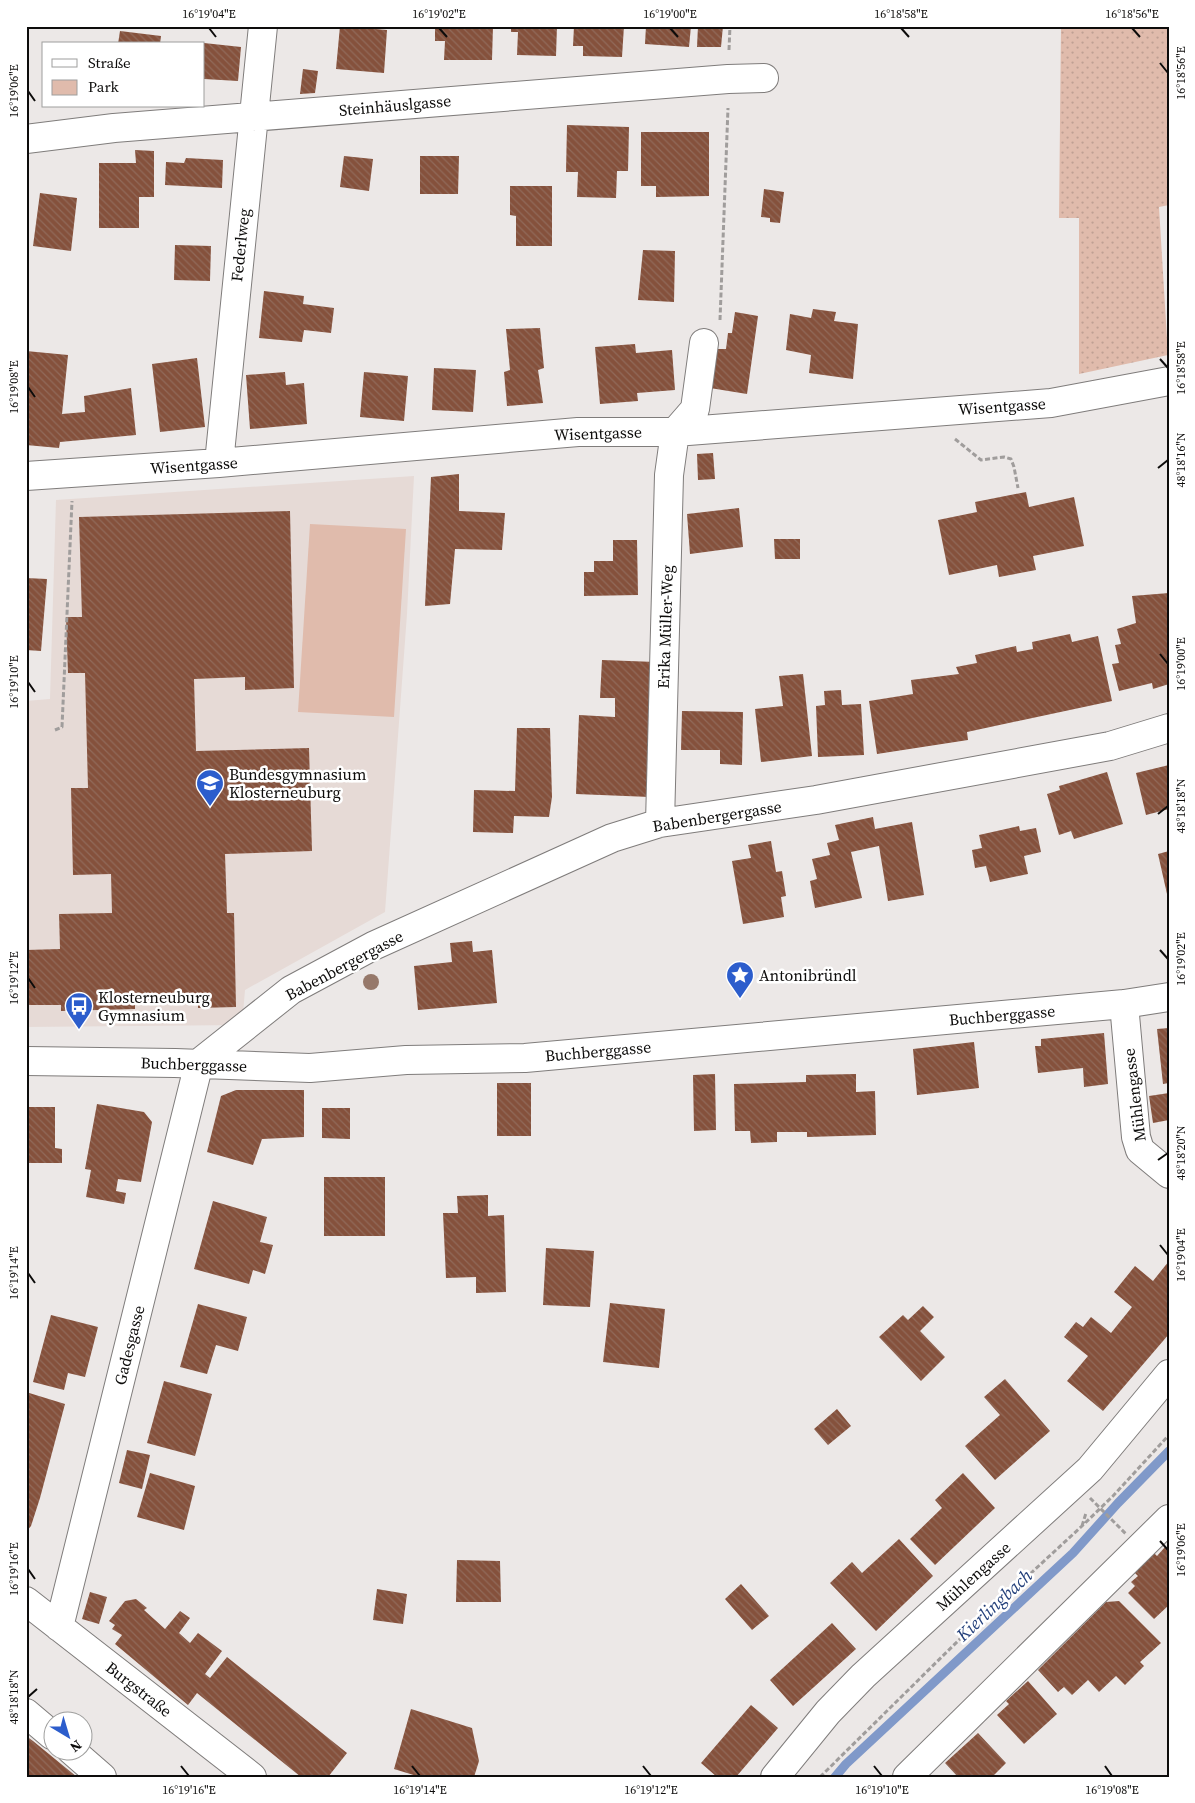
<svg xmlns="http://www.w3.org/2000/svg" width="1195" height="1803" font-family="'Source Serif 4',serif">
<defs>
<pattern id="grass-dots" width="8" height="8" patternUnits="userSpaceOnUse" patternTransform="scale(1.25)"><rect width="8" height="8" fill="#e0bbac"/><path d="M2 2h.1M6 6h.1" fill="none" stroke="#bfa093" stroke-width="1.8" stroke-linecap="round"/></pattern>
<pattern id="building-back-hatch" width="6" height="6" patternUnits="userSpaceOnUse" patternTransform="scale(1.25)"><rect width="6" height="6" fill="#85513c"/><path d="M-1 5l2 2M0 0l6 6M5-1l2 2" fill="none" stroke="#916a5a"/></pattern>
</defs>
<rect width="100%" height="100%" fill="#ece8e7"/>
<path fill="#e6dad6" d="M414,476L407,614L385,912L245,990L242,1025L26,1027V701L50,699L56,500Z"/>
<path fill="url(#grass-dots)" d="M1061,26H1169V205L1159,207L1168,355L1079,374V218H1059Z"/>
<path fill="#e0bbac" d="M310,524L406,529L394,717L298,712Z"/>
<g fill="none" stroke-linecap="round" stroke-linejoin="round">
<path stroke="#8099c9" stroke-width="9" d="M835,1777L846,1764L1073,1553L1118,1503L1169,1451"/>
</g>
<path fill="url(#building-back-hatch)" d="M340,26L387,30L384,73L336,69Z
M435,26H493L492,60H444L445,41H435Z
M511,26H557L556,56L517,55L518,32H511Z
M574,26H624L622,57L583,56V46H573Z
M646,26H691L689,47L645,44Z
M698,26H723L721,47H697Z
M120,31L161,36L160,44H118Z
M204,43L241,47L238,81L204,79Z
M303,69L318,71L315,93L300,94Z
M567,125L629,127L628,171H617L616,198L577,197L578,172H566Z
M641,132H709V196L656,197V186H641Z
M135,150L154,151V197H139V228H99V163H136Z
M344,156L373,159L369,191L340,187Z
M420,156H459L458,194H420Z
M186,158L223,160L222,188L165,185L166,162L184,163Z
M510,186H552V246H516V216L510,215Z
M764,189L784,192L780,223L770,222V218L761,217Z
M40,193L77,198L71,251L33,246Z
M175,245L211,246L210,281L174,280Z
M643,250L675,251L674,302L638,300Z
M264,291L304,296L303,304L334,308L331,333L304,330L302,342L259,338Z
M813,309L836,312L834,321L858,324L853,379L809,373L811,355L786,350L790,314L811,318Z
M735,312L758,316L747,394L710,388L716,349H726L728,333H732Z
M540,328L544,368L538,370L543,403L507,406L504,372L510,370L506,329Z
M635,344L636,353L672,350L675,390L637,393L638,401L600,404L595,347Z
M26,351L68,355L62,414L85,412L84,396L131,388L136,435L60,442L59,448L26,445Z
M197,358L205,427L160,432L152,364Z
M434,368L476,370L473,412L432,410Z
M285,372L286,385L304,383L307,424L250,429L246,375Z
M364,372L408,376L404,421L360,417Z
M713,453L715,479L698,480L697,454Z
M459,474V511L505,513L502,550L455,549L450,604L425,606L431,477Z
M1026,492L1029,507L1074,497L1084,546L1033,556L1036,570L999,577L997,565L949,575L938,520L977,512L975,502Z
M739,508L743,547L690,554L687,514Z
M290,511L294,688L245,690V677L194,679L196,751L309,748L312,851L225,854L227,913H234L236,1007L198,1008V1002L135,1003V1009L61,1011V1005H26V950L60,949L59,914L112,913L111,874L73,875L71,788H88L85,673H68L66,617H82L79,517Z
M774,539H800V559H775Z
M613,540H637L638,595L584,596V572H594V561H613Z
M26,578L47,579L41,651L26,650Z
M1169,593V684L1153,689L1152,683L1119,691L1112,664L1119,663L1115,645L1121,644L1117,629L1136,623L1132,596Z
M1070,634L1072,642L1098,636L1112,701L967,732L968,740L877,754L869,701L913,694L911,680L959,674L956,667L977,663L975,655L1016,646L1017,652L1033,649L1032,642Z
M602,660L656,662L650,797L576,794L579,715L615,717V698H600Z
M803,674L812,756L761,762L755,709L783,706L779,676Z
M841,690L842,705L861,704L864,755L818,757L816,706L825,705L824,691Z
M682,711L743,712L742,765L720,764V750H681Z
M517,728H550L552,797L549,817L514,816L513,833L473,832L474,790L515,791Z
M1169,765V809L1146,815L1136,773Z
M1107,772L1123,824L1074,839L1071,831L1059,835L1047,794L1060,790L1059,786Z
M873,817L875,829L912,822L924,895L888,901L879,846L851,852L862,898L815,908L810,881L817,879L812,859L830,855L827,843L839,840L835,825Z
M1019,826L1020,831L1036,828L1041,852L1024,856L1028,874L990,882L986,866L975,868L972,850L982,848L979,835Z
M771,841L776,872L782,871L786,896L781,897L784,917L743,924L732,861L751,858L748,845Z
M1169,851V893L1167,894L1158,854Z
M472,941L473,952L492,950L497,1003L418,1010L414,966L452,962L450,943Z
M1169,1028V1083L1163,1084L1157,1029Z
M1104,1033L1108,1084L1084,1087L1083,1068L1038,1073L1035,1046H1041V1039Z
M974,1042L979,1088L917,1095L913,1049Z
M715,1074L716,1130L694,1131L693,1075Z
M856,1074V1092L875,1091L876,1135L807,1137V1132H777V1142L751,1143L750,1131H735L734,1084L806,1082V1075Z
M497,1083H531V1136H497Z
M236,1090H304V1137L262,1139L253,1165L207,1152L221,1096Z
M1169,1093V1120L1153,1123L1149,1096Z
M97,1104L144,1112L152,1122L141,1182L118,1179L116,1191L126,1193L124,1204L86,1197L91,1170L85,1169Z
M28,1107H55V1148L62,1149V1163H26V1117H28Z
M322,1108H350V1139L322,1138Z
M324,1177H385V1236H324Z
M488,1195V1216L504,1215L506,1292L476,1293V1277L446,1278L443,1213H458L457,1196Z
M213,1201L267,1217L260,1242L273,1245L265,1274L253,1270L249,1284L194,1269Z
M546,1248L594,1251L590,1307L543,1305Z
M1169,1261V1334L1103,1411L1067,1381L1088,1356L1064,1337L1076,1322L1083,1327L1091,1317L1111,1333L1132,1307L1114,1292L1135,1266L1153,1281Z
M610,1303L665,1309L659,1368L603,1362Z
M198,1304L247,1317L238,1351L216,1345L207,1374L180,1367Z
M923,1306L934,1317L920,1331L945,1357L921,1381L879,1337L903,1315L908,1320Z
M51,1315L98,1327L85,1377L68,1373L64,1390L33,1382Z
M1005,1379L1050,1431L995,1480L965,1446L1000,1415L984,1397Z
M164,1381L212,1394L195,1456L147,1443Z
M26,1392L65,1404L40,1498L31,1526L26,1532Z
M837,1409L851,1426L828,1445L814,1429Z
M127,1450L150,1455L142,1489L119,1483Z
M150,1473L195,1486L184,1530L137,1517Z
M963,1473L995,1508L935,1565L910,1539L942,1508L935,1500Z
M899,1539L933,1576L876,1631L830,1583L852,1562L862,1573Z
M1165,1547L1169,1550V1605L1154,1619L1128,1593L1135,1586L1131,1582L1138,1576L1132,1570L1152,1551L1157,1556Z
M457,1560L500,1561L501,1602H456Z
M741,1584L769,1616L752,1630L725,1599Z
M377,1589L407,1594L403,1624L373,1620Z
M90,1592L107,1597L99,1624L82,1619Z
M136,1599L147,1608L144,1610L165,1629L180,1611L190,1618L179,1633L190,1643L198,1633L222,1651L205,1674L210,1678L227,1657L347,1753L328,1777H301L197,1693L188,1705L115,1644L122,1635L112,1629L115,1625L109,1621L125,1601Z
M1119,1601L1161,1643L1140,1662L1144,1666L1125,1685L1116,1676L1099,1692L1088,1680L1072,1695L1064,1687L1058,1692L1038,1670L1106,1602Z
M832,1623L856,1649L793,1706L770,1680Z
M1028,1681L1057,1714L1024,1744L997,1715L1009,1704L1006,1701Z
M751,1705L778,1728L736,1777H717L701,1763Z
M411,1709L472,1728L479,1761L474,1777H420L394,1769Z
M978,1733L1006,1763L992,1777H958L945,1763Z
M26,1736L33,1741L77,1777H26Z"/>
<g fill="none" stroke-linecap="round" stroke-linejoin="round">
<g stroke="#7f7c7b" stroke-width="30">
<path id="minor" d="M26,139L114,128L728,79L764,78
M219,463L263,26
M26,476L219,463L578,432H675L1051,403L1169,381
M660,823L669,475L675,432L695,409L704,343
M1124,1004L1136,1137L1140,1150L1169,1174
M26,1061L175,1063L310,1068L406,1060L525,1058L1124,1004L1169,997
M26,1601L252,1777
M59,1627L199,1063L291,990L373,946L612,838L660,823L816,800L1110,746L1169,728
M26,1713L52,1735
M71,1750L102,1777
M775,1777L828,1712L863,1676L1090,1469L1169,1374
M907,1777L1169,1519"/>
</g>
<path stroke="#a09d9c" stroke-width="3" stroke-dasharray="5 2.5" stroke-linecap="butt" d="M729,50L730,26
M720,320L728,108
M955,439L981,460L1004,457L1011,459L1014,467L1018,488
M55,730L62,727L72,501
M1082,1526L1086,1513
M820,1777L965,1634L1082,1526L1113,1496L1169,1435"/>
<use href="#minor" stroke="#fff" stroke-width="28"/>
<path stroke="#a09d9c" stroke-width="3" stroke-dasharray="5 2.5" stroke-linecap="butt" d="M1090,1498L1126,1534"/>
</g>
<circle fill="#96786a" cx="371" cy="982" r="8"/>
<path fill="none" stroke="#0d0c0b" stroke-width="2" d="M209,28L216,37M439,28L447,37M670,28L678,37M901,28L909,37M1132,28L1140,37M1160,63L1168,73M28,91L35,101M1160,359L1168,368M28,387L35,397M1158,468L1168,460M1160,654L1168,664M28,682L35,692M1158,814L1168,806M1160,950L1168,959M28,978L35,988M1158,1160L1168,1153M1160,1245L1168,1255M28,1273L35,1283M1160,1541L1168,1550M28,1569L35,1579M28,1697L37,1689M181,1766L189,1776M412,1766L420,1776M643,1766L651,1776M874,1766L882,1776M1105,1766L1112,1776"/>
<defs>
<g id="school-pin" transform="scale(1.4375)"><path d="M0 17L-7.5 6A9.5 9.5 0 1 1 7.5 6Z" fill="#2c5dcc" stroke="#fff"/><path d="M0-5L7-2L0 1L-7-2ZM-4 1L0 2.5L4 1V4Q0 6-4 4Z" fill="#fff"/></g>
<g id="sight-pin" transform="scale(1.4375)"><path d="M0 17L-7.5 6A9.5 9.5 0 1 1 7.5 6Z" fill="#2c5dcc" stroke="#fff"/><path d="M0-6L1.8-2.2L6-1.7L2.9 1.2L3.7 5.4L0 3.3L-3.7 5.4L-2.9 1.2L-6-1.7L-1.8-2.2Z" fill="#fff"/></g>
<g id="bus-pin" transform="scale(1.4375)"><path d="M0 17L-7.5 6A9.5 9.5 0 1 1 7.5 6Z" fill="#2c5dcc" stroke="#fff"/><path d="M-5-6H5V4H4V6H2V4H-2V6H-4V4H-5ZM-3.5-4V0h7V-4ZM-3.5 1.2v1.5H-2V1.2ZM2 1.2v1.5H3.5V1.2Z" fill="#fff"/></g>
</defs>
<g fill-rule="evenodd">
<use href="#school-pin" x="210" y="783"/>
<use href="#sight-pin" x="740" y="975"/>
<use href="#bus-pin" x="79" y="1006"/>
</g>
<g text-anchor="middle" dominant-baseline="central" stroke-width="5" stroke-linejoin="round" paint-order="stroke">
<g font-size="16" fill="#0d0c0b" stroke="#fff">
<text transform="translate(395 105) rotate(-5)">Steinhäuslgasse</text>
<text transform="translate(240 245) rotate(-84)">Federlweg</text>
<text transform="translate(1002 406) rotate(-4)">Wisentgasse</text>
<text transform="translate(598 433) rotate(-2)">Wisentgasse</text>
<text transform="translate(194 465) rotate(-4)">Wisentgasse</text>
<text transform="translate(665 627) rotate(-88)">Erika Müller-Weg</text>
<text transform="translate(717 816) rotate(-9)">Babenbergergasse</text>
<text transform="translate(344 965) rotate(-28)">Babenbergergasse</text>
<text transform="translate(1002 1015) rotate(-5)">Buchberggasse</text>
<text transform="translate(598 1051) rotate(-5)">Buchberggasse</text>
<text transform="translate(194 1064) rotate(2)">Buchberggasse</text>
<text transform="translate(1134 1095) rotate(-97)">Mühlengasse</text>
<text transform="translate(129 1345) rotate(-76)">Gadesgasse</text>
<text transform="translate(973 1576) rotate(-42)">Mühlengasse</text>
<text transform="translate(139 1689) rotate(38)">Burgstraße</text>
</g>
<g font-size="16" fill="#0d0c0b" stroke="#fff" text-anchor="start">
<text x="229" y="774">Bundesgymnasium<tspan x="229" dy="18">Klosterneuburg</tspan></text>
<text x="759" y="975">Antonibründl</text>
<text x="98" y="997">Klosterneuburg<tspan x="98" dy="18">Gymnasium</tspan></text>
</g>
<g font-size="18" font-style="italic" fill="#24407b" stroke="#fff">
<text transform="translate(994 1605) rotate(-43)">Kierlingbach</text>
</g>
</g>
<rect width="1195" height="1803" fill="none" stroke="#ffffff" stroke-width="55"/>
<rect x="42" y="42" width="162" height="65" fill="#ffffff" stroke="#9e9e9d"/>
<rect x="52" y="59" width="25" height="8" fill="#ffffff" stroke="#9e9e9d"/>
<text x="88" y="68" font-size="15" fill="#0d0c0b">Straße</text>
<rect x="52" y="80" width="25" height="15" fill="#e0bbac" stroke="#9e9e9d"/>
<text x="88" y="92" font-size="15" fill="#0d0c0b">Park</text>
<g transform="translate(68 1736) rotate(142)"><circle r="24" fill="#ffffff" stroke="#9e9e9d"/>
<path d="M0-4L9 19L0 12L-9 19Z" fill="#2c5dcc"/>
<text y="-8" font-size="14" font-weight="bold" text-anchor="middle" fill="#0d0c0b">N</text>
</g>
<rect x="28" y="28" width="1140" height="1748" fill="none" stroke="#0d0c0b" stroke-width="2"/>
<g font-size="12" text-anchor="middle" fill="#0d0c0b">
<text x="209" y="18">16°19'04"E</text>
<text x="439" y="18">16°19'02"E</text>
<text x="670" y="18">16°19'00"E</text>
<text x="901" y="18">16°18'58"E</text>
<text x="1132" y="18">16°18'56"E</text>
<text transform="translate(1181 73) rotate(-90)" y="4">16°18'56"E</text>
<text transform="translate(14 91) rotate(-90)" y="4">16°19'06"E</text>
<text transform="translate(1181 368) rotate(-90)" y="4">16°18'58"E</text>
<text transform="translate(14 387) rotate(-90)" y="4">16°19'08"E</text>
<text transform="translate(1181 460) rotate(-90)" y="4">48°18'16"N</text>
<text transform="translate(1181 664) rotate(-90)" y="4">16°19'00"E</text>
<text transform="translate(14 682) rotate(-90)" y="4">16°19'10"E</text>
<text transform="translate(1181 806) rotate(-90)" y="4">48°18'18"N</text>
<text transform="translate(1181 959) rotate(-90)" y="4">16°19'02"E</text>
<text transform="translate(14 978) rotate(-90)" y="4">16°19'12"E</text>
<text transform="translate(1181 1153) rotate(-90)" y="4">48°18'20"N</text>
<text transform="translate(1181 1255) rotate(-90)" y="4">16°19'04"E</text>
<text transform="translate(14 1273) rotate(-90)" y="4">16°19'14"E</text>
<text transform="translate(1181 1550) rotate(-90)" y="4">16°19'06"E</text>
<text transform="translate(14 1569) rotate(-90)" y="4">16°19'16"E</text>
<text transform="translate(14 1697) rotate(-90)" y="4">48°18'18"N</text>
<text x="189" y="1794">16°19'16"E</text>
<text x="420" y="1794">16°19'14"E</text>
<text x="651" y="1794">16°19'12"E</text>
<text x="882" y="1794">16°19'10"E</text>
<text x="1112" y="1794">16°19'08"E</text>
</g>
</svg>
